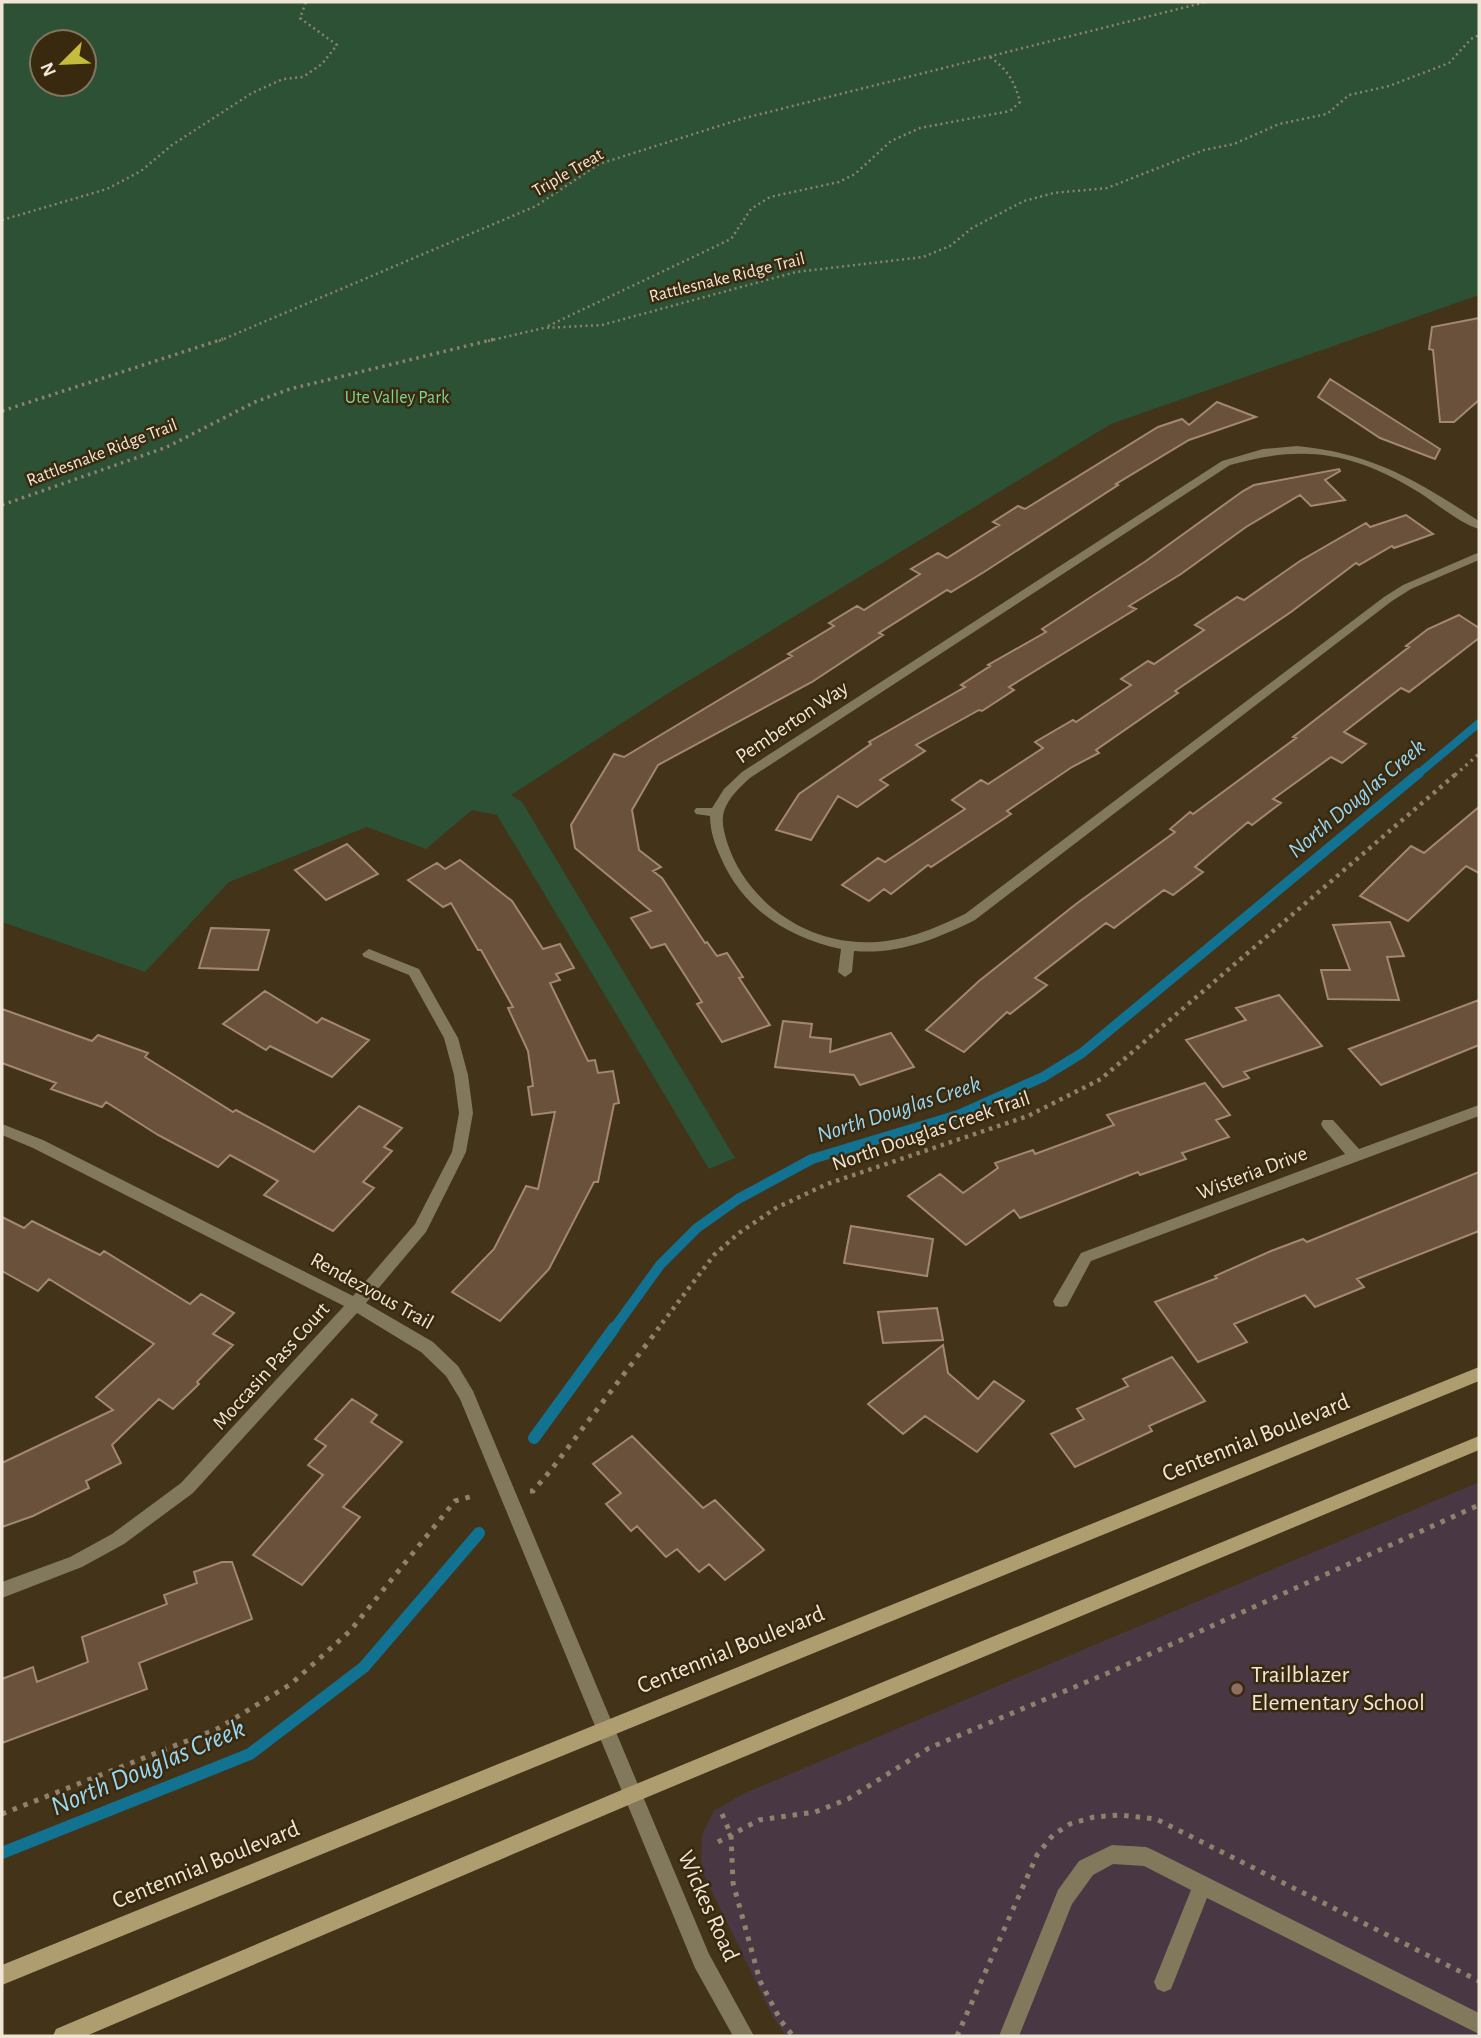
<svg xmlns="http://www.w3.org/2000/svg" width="1481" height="2038" font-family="'Alegreya Sans',sans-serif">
<rect width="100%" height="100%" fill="#433318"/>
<path fill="#493843" d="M1479,1482V2036H786L774,2019L701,1869L702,1835L714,1811L743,1794Z"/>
<path fill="#2c5135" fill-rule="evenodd" d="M2,2H1479V295L1111,424L670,692L511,795L522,802L735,1158L709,1169L497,815L472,810L426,849L367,827L229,882L145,972L2,922ZM42,42H84V84H42Z"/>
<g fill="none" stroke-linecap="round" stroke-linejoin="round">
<path stroke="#117292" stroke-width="8" d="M1417,775L1479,723"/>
<path stroke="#117292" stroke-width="10" d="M613,1330L660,1265L697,1228L738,1199L812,1159L958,1115L1043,1077L1082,1053L1419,773"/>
<path stroke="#117292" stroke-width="12" d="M534,1438L614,1328
M2,1853L250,1754L364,1667L479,1533"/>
</g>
<path fill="#6a513c" stroke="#a38771" stroke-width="2" d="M1479,318V400L1454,422H1440L1433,350L1429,349L1432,327Z
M1330,379L1440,449L1435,459L1380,438L1318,397Z
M1217,402L1256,417L1189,440L1116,484L1118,485L984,572L951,592L947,590L879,633L883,635L812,682L658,765L632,810L639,850L661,867L653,871L662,878L705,943L707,942L717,956L727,953L743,977L739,978L770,1025L722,1042L697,1004L702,1002L665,944L651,948L631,918L651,911L575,848L571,825L614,754L624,757L792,656L788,654L834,626L829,623L857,606L864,610L920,574L911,569L938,553L947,558L999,525L993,522L1018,506L1025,509L1158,427L1182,419L1189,425Z
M1339,469L1340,471L1325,480L1345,500L1311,506L1300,495L1246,527L1181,574L1129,606L1136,609L1009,687L1014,690L982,711L979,710L916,745L925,751L880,780L888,785L857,807L838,796L811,840L776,830L799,794L871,744L869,742L965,687L961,685L990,666L988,665L1046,632L1042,629L1146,561L1243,491L1254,485Z
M1406,515L1433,534L1394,548L1392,546L1359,565L1356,563L1291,612L1175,691L1178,693L1096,750L1099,753L1072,767L1007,811L1011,814L931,867L928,865L891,894L884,889L869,901L842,885L878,858L885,862L965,809L952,800L981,780L988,784L1043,748L1035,742L1073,720L1076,722L1131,685L1121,679L1148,661L1154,664L1204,630L1195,625L1237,597L1244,600L1300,561L1366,523L1370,527Z
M1459,615L1479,628V638L1409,692L1401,688L1344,732L1366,744L1342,763L1331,757L1273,799L1281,803L1252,825L1248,822L1195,867L1203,872L1173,895L1164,890L1114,928L1106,923L1035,978L1047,985L1010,1014L1007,1012L964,1052L926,1030L979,981L1076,904L1175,832L1170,829L1190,812L1193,814L1296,738L1293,737L1409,647L1406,646L1428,629Z
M1479,807V873L1466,866L1408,921L1360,896L1411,846L1424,853Z
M347,844L378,874L326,900L295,870Z
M460,860L512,901L543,949L560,944L574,968L556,974L560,980L550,983L588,1061L595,1060L598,1073L613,1071L619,1103L614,1104L598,1182H594L549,1269L500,1321L452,1292L494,1249L526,1186L538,1189L555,1112L532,1115L528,1087L533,1086L528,1051L508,1008L513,1007L481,950H478L451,903L443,907L408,880L437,863L445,869Z
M1390,922L1404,956L1387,957L1399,1000L1328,999L1321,970H1350L1333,925Z
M211,928L269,930L258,970L199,968Z
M265,991L317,1023L322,1018L369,1040L332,1077L270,1046L266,1050L223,1024Z
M1279,995L1322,1046L1244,1072L1249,1078L1223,1087L1186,1040L1246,1020L1236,1008Z
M1479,1000V1045L1381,1085L1349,1049Z
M2,1009L92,1041L98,1035L148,1053L145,1057L233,1112L236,1110L314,1152L359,1106L402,1128L384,1147L392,1151L363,1182L374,1188L333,1231L264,1195L278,1181L230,1155L218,1167L158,1135L106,1102L102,1107L51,1089L56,1083L2,1063Z
M783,1021L812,1024L810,1037L831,1039L830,1052L891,1033L914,1067L860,1085L854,1075L775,1067Z
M1205,1083L1230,1115L1216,1120L1229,1137L1182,1153L1186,1159L1140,1175L1138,1172L1020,1218L1014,1210L966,1245L908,1196L940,1174L963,1193L998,1168L995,1163L1033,1150L1035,1154L1114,1125L1107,1115Z
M1479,1172V1231L1357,1279L1364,1287L1315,1307L1305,1295L1234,1324L1247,1342L1198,1362L1155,1302L1217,1278L1215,1276L1271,1251L1303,1239L1307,1242Z
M2,1217L24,1228L32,1221L100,1255L104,1251L190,1304L201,1294L234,1313L213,1334L233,1345L197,1382L199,1384L173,1409L159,1399L112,1445L121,1463L86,1481L89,1488L33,1516L2,1527V1463L113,1410L96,1397L154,1344L49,1279L38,1291L2,1271Z
M851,1226L933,1239L927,1276L844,1263Z
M937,1308L943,1340L883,1343L878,1312Z
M943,1345L948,1373L978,1399L994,1381L1024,1401L977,1452L925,1416L903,1434L868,1404Z
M1172,1357L1205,1401L1149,1426L1152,1431L1075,1467L1051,1434L1084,1419L1077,1409L1128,1386L1123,1379Z
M352,1399L377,1415L371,1422L402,1442L343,1507L360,1517L302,1585L253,1555L323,1475L308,1465L326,1446L315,1439Z
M632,1436L703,1508L715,1500L764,1550L725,1580L709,1564L699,1572L677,1549L666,1557L637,1526L631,1531L606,1504L621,1493L593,1464Z
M222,1562H232L252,1619L139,1663L147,1689L2,1743V1679L33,1667L37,1682L88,1662L82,1637L167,1604L164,1595L197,1583L194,1572Z"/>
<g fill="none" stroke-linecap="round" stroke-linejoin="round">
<path stroke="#8f826c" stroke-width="2.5" stroke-dasharray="2 3.5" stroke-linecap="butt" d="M2,220L107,189L141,171L172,145L252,93L283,79L303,77L322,64L337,45L300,18L306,2
M548,326L731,239L751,209L770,197L839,182L855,174L891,141L920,128L1010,111L1020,102C1015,82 1007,69 990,57
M219,341L536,206L599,164L741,119L1206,2
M488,341L544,328L602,325L796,272L923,257L950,246L972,228L1024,201L1054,193L1107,188L1204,150L1234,144L1279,124L1327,114L1349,95L1389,86L1449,63L1471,39L1479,35"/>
<path stroke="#8f826c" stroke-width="3.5" stroke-dasharray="2.5 4.5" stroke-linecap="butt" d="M2,411L223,339
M2,505L167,447L255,402L290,389L495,339
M1455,775L1479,754"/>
<path stroke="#8f826c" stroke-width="4.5" stroke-dasharray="3.5 5" stroke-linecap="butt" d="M657,1330L714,1255L739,1233L776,1208L827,1184L1028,1116L1101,1079L1457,773"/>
<path stroke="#8f826c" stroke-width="5" stroke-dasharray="4.5 7" stroke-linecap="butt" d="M530,1491H533L551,1470L659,1328
M2,1814L217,1729L291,1684L350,1631L455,1501L476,1495
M722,1814L731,1835L733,1883L760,1981L781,2021L793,2036
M718,1842L759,1820L815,1812L848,1799L929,1748L1108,1673L1479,1505
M957,2036L1037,1855L1053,1835L1070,1824L1094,1817L1119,1815L1156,1819L1479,1981"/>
<path fill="#82785c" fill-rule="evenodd" d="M1112,1845L1146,1847L1153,1850L1479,2013V2034L1207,1898L1171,1989L1164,1992L1157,1989L1154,1982L1191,1890L1144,1866L1113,1864L1093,1875L1072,1904L1019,2036H999L1058,1890L1079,1861Z"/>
<path fill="#82785c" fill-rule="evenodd" d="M1297,446C1372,453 1418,481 1479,521V529C1461,524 1437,504 1420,493C1354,452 1304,444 1230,465L750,778C740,787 729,797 724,811C721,821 724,832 727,842C744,895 793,934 848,941C890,947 928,932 965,914L1384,597L1403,585L1475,554L1479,553V560L1411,589L1392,601L975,920C937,939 897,955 854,951L852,972L845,977L838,972L841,949C788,938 743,909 721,858C715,845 710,831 710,816L696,814L694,811L696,808H712L724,789L742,772L1222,461L1263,449Z
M369,949L419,969L458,1038L468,1075L473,1113L466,1152L426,1232L366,1303L433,1342L458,1366L473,1391L709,1954L754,2036H733L695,1968L460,1399L446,1376L421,1352L357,1313L193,1493L124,1544L82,1567L2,1598V1582L70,1557L112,1534L181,1483L344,1306L33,1148L2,1135V1124L43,1140L353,1296L415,1224L452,1152L459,1113L454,1075L444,1038L409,975L364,957L362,954Z
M1479,1105V1116L1091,1261L1067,1306L1061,1307L1055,1306L1053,1301L1081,1253L1345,1154L1323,1128L1321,1124L1323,1120H1333L1359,1149Z"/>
<path fill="#ad9d6f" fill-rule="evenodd" d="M1479,1367V1381L2,1985V1965Z
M1479,1436V1450L638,1801L86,2036H53L56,2029L624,1789Z"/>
</g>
<circle fill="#8d6e63" stroke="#39290e" stroke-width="2.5" cx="1237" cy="1689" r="7"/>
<g text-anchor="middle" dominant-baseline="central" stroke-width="5" stroke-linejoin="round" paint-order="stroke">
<g font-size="18" fill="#f0e6d6" stroke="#39290e">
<text transform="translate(568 173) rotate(-30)">Triple Treat</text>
<text transform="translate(727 278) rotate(-14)">Rattlesnake Ridge Trail</text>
<text transform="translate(102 453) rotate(-21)">Rattlesnake Ridge Trail</text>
</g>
<g font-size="18" fill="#7ed594" stroke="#39290e">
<text x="397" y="398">Ute Valley Park</text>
</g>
<g font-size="21" fill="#f0e6d6" stroke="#39290e">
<text transform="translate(792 722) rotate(-34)">Pemberton Way</text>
<text transform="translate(931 1131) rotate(-19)">North Douglas Creek Trail</text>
<text transform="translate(1252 1173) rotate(-21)">Wisteria Drive</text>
<text transform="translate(372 1291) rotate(29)">Rendezvous Trail</text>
<text transform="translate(271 1366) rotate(-48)">Moccasin Pass Court</text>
</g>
<g font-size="23" font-style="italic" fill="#99d8f4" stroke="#39290e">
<text transform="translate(1357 799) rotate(-40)">North Douglas Creek</text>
<text transform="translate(899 1110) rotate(-18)">North Douglas Creek</text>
</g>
<g font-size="24" fill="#f0e6d6" stroke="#39290e">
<text transform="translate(1256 1438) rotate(-22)">Centennial Boulevard</text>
<text transform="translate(731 1650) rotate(-22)">Centennial Boulevard</text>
<text transform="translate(206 1865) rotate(-22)">Centennial Boulevard</text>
<text transform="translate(708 1906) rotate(66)">Wickes Road</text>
</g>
<g font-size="24" fill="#f0e6d6" stroke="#39290e" text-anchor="start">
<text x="1251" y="1675">Trailblazer<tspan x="1251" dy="28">Elementary School</tspan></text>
</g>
<g font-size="28" font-style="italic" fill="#99d8f4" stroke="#39290e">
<text transform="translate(148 1768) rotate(-23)">North Douglas Creek</text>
</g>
</g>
<rect width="1481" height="2038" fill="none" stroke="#f0e6d6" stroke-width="7"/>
<g transform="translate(63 63) rotate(246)"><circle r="33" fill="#39290e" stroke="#82755e" stroke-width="2"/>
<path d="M0-5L12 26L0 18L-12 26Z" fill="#c5bc3d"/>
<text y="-10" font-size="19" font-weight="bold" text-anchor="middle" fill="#f0e6d6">N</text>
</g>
</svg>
